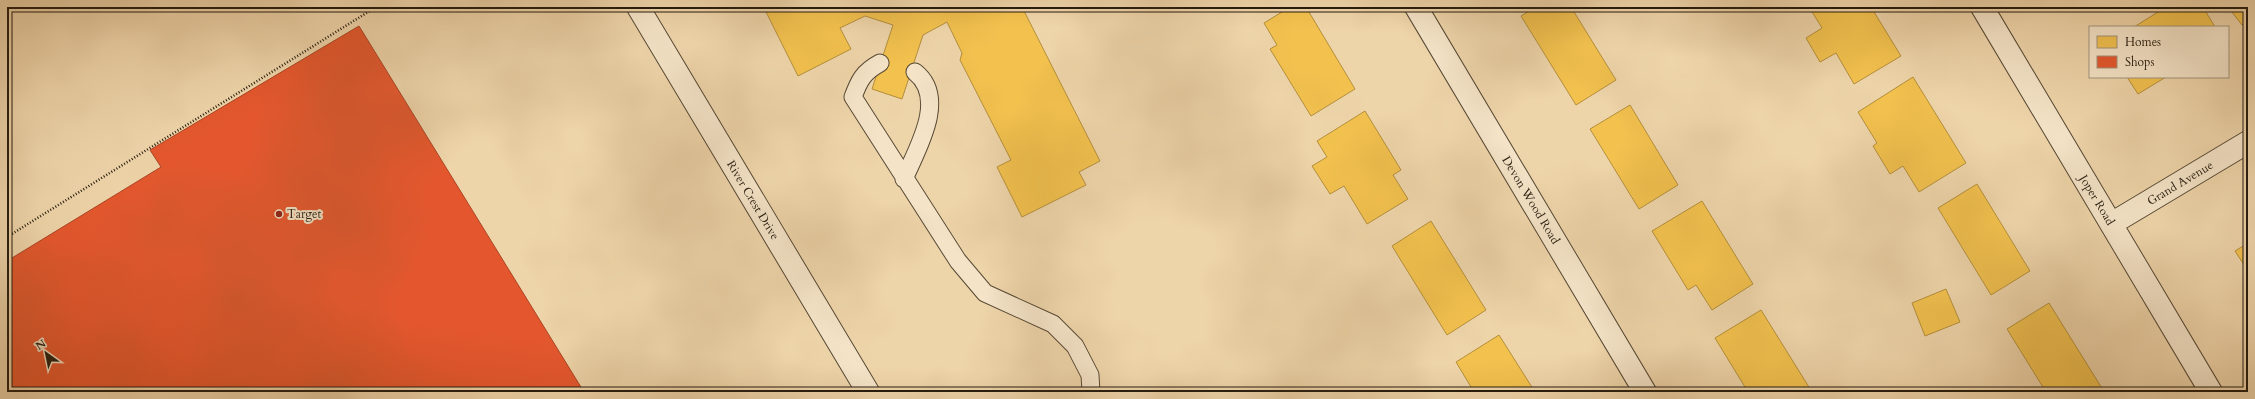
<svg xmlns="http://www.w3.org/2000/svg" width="2255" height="399" font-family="Cardo,serif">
<rect width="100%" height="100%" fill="#eed4a9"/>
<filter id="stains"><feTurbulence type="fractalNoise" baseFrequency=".005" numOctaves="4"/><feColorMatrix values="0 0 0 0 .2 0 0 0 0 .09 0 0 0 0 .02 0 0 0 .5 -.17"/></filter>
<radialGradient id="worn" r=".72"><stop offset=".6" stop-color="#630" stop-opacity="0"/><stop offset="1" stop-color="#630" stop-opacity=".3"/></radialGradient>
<path fill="#f2c14e" stroke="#b48f3b" d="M773,7H1022L1100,161L1079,172L1086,185L1022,217L997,167L1011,160L960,60L962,53L947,22L923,35L902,99L872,89L893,25L865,16L840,28L851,49L798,76L766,12Z
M1290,7H1306L1355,89L1311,116L1270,49L1277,45L1264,23Z
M1536,7H1571L1616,80L1576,105L1521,16Z
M1809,7H1871L1901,56L1854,84L1836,53L1820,62L1806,38L1822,28Z
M2166,7H2203L2215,27H2134Z
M2228,7H2248V21L2242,25Z
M1913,77L1966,163L1919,192L1903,166L1890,174L1873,146L1877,143L1858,112Z
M2127,77H2166L2138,94Z
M1630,105L1678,185L1639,209L1590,129Z
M1365,111L1401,170L1393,175L1408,199L1367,224L1344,186L1330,194L1312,166L1327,157L1317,141Z
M1977,184L2030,271L1991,295L1938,208Z
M1702,201L1753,284L1712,310L1696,285L1688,290L1652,231Z
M1431,221L1486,310L1447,335L1392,246Z
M2248,243V271L2235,251Z
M1946,289L1960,322L1925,336L1912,303Z
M2049,303L2103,390L2099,392H2046L2007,329Z
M1761,310L1812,392H1748L1715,338Z
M1499,335L1535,392H1474L1456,362Z"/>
<path fill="#e4572e" stroke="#ab4524" d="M359,26L584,392H7V261L161,167L150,150Z"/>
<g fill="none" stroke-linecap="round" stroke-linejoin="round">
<g stroke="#574935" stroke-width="19">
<path id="service" d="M880,63C863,72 859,81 853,97L958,261L985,293L1053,324L1075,346L1090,375L1091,392
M904,179C917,149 948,98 915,72"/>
</g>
<g stroke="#574935" stroke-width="24">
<path id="minor" d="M1416,7L1645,392
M1982,7L2211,392
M2111,224L2248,142"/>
</g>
<g stroke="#574935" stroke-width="24">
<path id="tertiary" d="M638,7L868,392"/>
</g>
<path stroke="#251b0e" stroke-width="2.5" stroke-dasharray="1 2" stroke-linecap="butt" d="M7,237L376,7"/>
<use href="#service" stroke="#f4e3c7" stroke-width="17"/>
<use href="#minor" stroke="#f4e3c7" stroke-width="22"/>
<use href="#tertiary" stroke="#f4e3c7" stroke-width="22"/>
</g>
<circle fill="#8f2418" stroke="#f4e3c7" stroke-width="1.5" cx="279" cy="214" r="4"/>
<g text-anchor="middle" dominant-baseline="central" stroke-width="4" stroke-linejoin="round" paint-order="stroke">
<g font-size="12" fill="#251b0e" stroke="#f4e3c7">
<text transform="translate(2180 183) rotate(-31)">Grand Avenue</text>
<text transform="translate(753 200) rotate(59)">River Crest Drive</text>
<text transform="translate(1531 200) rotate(59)">Devon Wood Road</text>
<text transform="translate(2097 200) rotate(59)">Joper Road</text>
</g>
<g font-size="12" fill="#251b0e" stroke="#f4e3c7" text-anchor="start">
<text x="287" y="214">Target</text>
</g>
</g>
<rect width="2255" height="399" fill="none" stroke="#eed4a9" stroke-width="24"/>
<rect x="8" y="8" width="2239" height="383" fill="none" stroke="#251b0e" stroke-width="2"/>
<rect x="12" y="12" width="2231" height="375" fill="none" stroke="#251b0e"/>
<rect x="2089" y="26" width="140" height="52" fill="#f4e3c7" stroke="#a1937d"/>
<rect x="2097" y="36" width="20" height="12" fill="#f2c14e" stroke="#a1937d"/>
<text x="2125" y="46" font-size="12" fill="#251b0e">Homes</text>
<rect x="2097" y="56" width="20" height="12" fill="#e4572e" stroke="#a1937d"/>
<text x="2125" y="66" font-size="12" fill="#251b0e">Shops</text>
<g transform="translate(46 353) rotate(327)" stroke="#f4e3c7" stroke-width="3" paint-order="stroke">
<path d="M0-3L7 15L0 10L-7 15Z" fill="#251b0e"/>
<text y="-6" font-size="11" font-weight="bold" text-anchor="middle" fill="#251b0e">N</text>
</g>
<rect width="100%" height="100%" filter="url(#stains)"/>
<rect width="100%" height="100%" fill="url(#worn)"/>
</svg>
